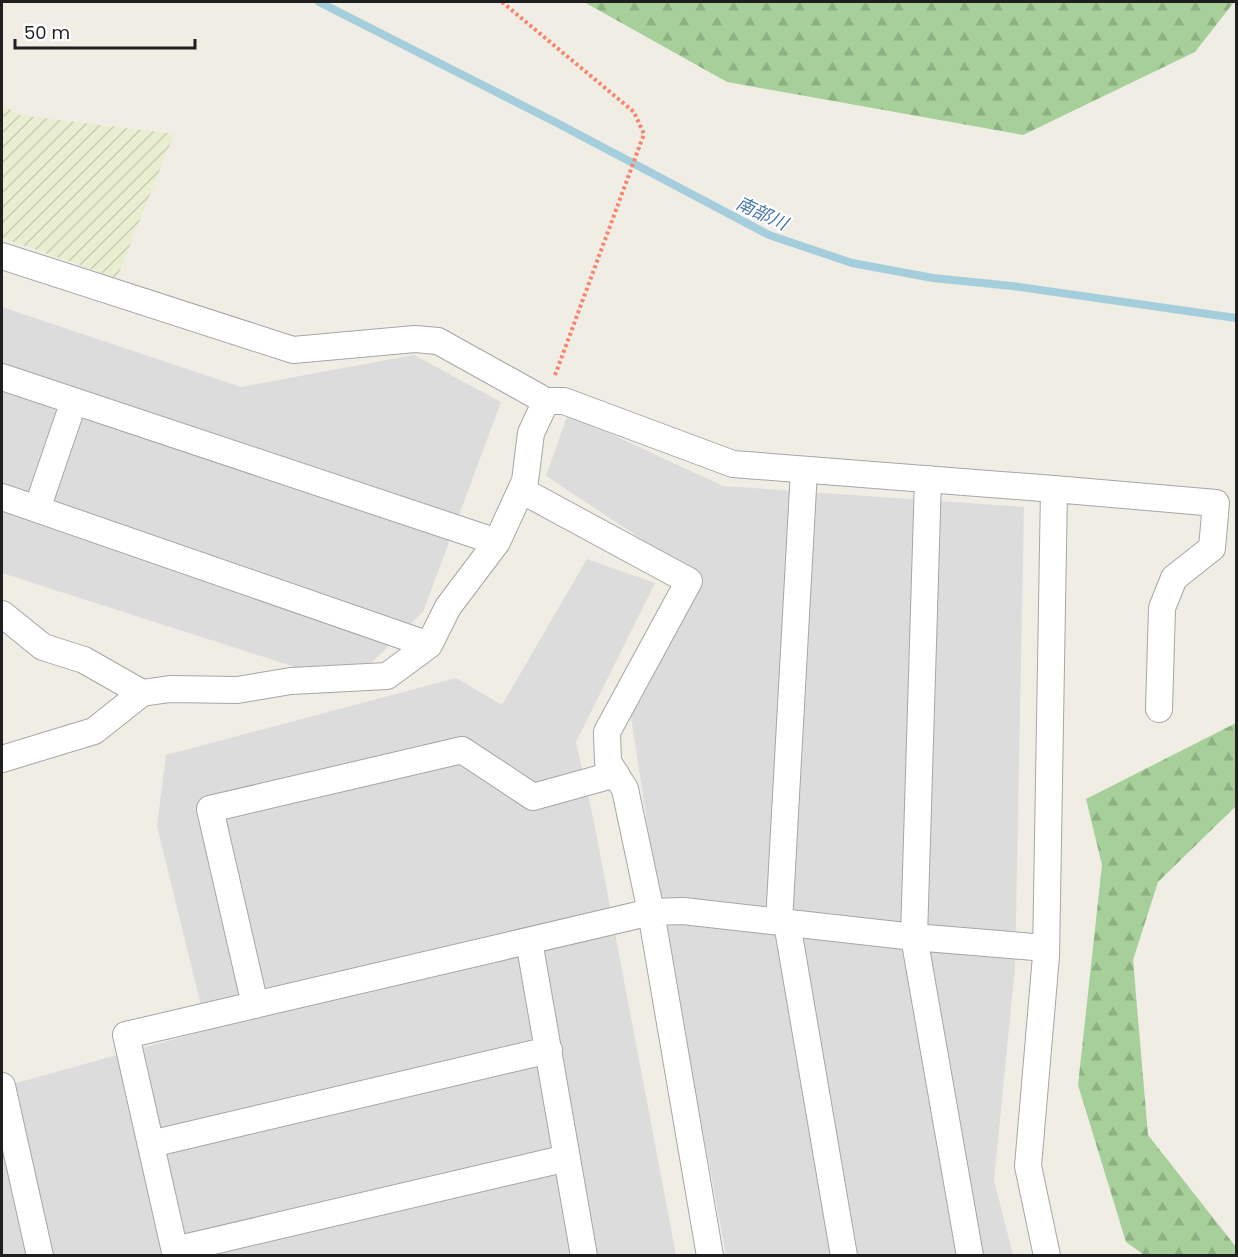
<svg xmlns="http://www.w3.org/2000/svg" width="1238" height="1257" font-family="Poppins,'Noto Sans JP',sans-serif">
<defs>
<pattern id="farmland-furrows" width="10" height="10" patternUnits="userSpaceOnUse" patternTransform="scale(1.5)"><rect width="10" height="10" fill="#eaeed0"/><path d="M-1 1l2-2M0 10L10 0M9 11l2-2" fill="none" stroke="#c8ccb2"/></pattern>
<pattern id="forest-firs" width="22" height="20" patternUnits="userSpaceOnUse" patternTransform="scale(1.5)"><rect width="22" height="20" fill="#a6cf99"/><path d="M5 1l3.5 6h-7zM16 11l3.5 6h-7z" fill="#8eb183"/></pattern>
</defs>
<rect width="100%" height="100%" fill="#f0ede5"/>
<path fill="#dddcdc" d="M2,307L241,387L414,355L501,402L423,612L371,663L295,667L2,573Z
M568,414L723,486L1024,507L1015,968L994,1180L1013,1255H726L656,881L631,717L704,580L546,476Z
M587,559L655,583L576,742L594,822L676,1255L2,1256V1087L207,1030L157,826L166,755L456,678L502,705Z"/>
<path fill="url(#farmland-furrows)" d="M2,104L19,115L174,134L117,278L2,238Z"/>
<path fill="url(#forest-firs)" d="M584,2H1234L1195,52L1023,135L727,82Z
M1236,723V806L1158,882L1133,960L1148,1135L1236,1247V1255H1144L1126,1242L1078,1085L1102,865L1086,799Z"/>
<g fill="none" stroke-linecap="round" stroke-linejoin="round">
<path stroke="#a5cedd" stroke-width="8" d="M319,2L557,123L769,235L852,263L933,278L1012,286L1236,318"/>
<g stroke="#a6a6a6" stroke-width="28">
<path id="minor" d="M2,256L293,350L415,339L438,341L546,401L531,433L525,481L497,542L448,607L429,645L387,676L291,681L237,690L170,689L142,693L84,660L43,647L2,614
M2,377L497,542
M546,401H564L733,464L1054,489L1046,956L1028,1166L1047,1256
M928,479L914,937L1046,948
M1054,489L1216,503L1212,548L1174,578L1162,608L1159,709
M521,490L689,581L607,732L608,762L625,789L651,912L710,1256
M2,497L429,645
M37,509L74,401
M2,759L94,731L142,693
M779,922L804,470
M787,923L844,1256
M529,941L584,1256
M255,1005L210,809L462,750L533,797L616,774
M2,1086L40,1256
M151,1144L549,1050
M175,1250L567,1158
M176,1256L126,1035L651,912L683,911L914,937L970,1256"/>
</g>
<path stroke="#fa826b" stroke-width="4" stroke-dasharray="3 3" stroke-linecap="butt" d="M502,2L634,112L644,134L554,378"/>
<use href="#minor" stroke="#fff" stroke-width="26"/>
</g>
<g text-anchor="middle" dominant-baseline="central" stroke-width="4.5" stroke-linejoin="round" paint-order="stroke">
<g font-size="18" font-style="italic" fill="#4a77af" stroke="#fff">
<text transform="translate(762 213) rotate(25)">南部川</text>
</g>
</g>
<rect width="1238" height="1257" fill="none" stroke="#1f1f1f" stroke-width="6"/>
<path d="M15 39v9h180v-9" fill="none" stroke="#1f1f1f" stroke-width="3"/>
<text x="24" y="39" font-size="18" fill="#1f1f1f" stroke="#ffffff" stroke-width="4.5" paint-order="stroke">50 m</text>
</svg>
